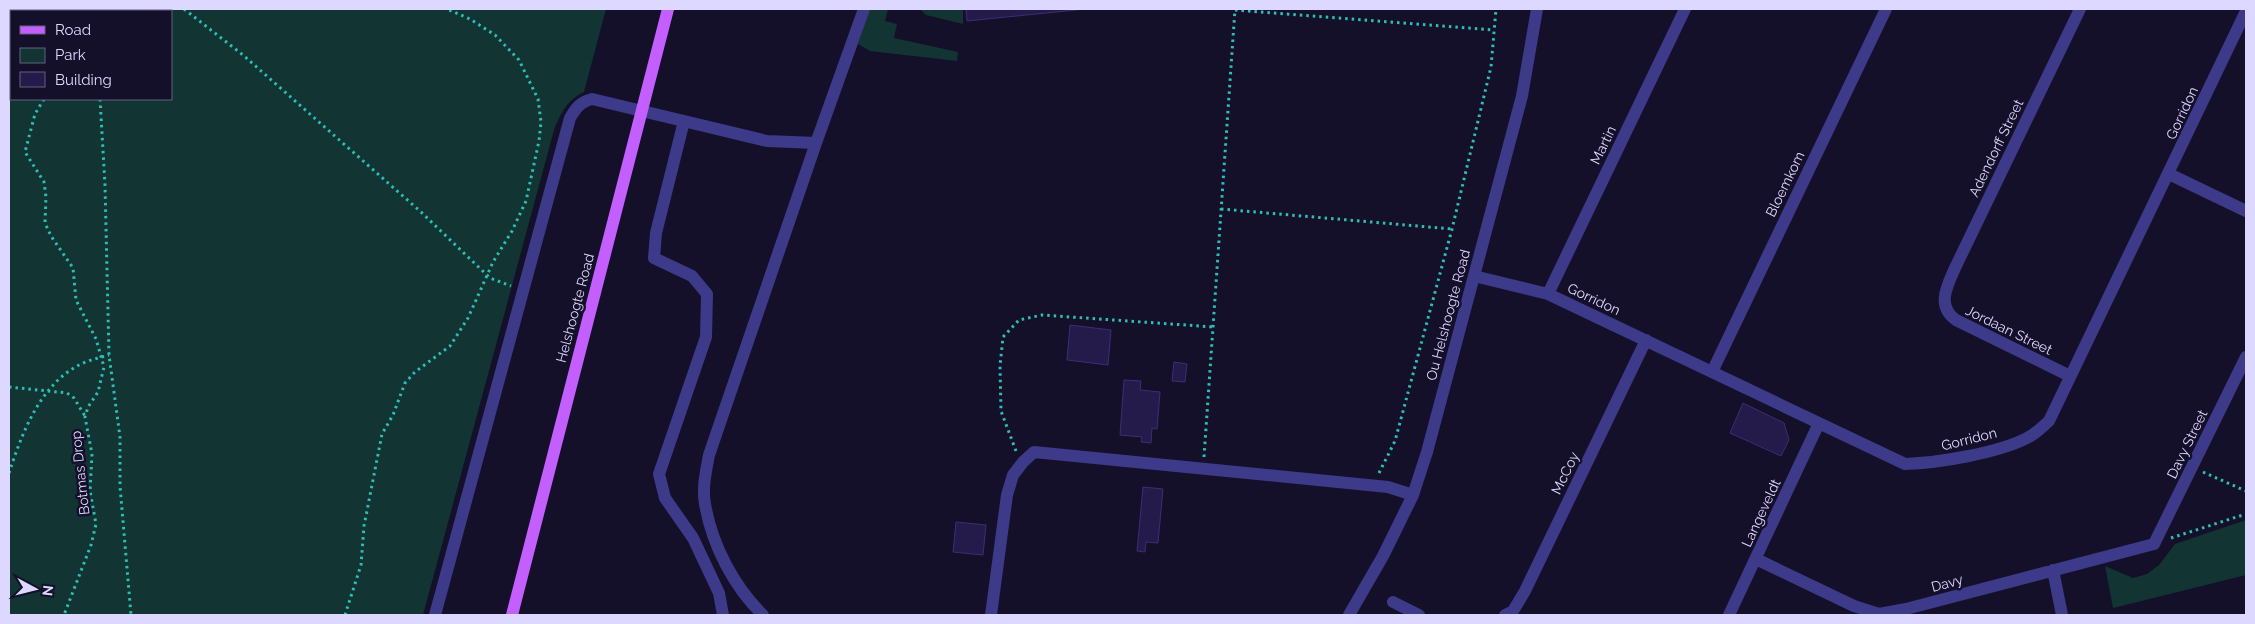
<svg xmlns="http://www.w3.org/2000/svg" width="2255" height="624" font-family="Raleway,sans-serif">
<rect width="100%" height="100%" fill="#141029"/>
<path fill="#123433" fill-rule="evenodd" d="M9,9H606L584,92C567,100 561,113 554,130L423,615H9ZM11,11H171V99H11Z
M870,9H888L885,21L897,24L894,38L958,52L957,61L870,51L858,44Z
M920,9H963V24L926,15Z
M2246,520V575L2113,608L2105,566L2133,578L2147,574L2159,565L2175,544Z"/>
<path fill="#251b4b" stroke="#3c2d77" d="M966,9H1086L967,21Z
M1070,325L1111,330L1108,365L1067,360Z
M1174,362L1187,364L1185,382L1172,381Z
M1124,380L1141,381L1140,390L1160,392L1157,429L1152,428L1151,443L1141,442L1142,437L1120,435Z
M1743,403L1784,423L1789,440L1781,456L1730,433Z
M1143,487L1163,489L1158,543L1146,542L1145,552L1137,551Z
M956,522L986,525L983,555L953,552Z"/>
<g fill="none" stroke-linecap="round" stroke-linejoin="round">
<path stroke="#2dbeb6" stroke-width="3" stroke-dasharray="2.5 4" stroke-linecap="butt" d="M96,9V11
M184,9L243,55L421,212L490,278L511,286
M1235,10L1494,30
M41,11L42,9
M44,99L35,114L25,152L44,182L46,197L45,223L51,236L73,268L76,300L96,339L104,367L98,392L88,407L85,417L92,454L90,491L96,524L91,545L64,615
M100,99L105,185L109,355L120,437V486L131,615
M1221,209L1452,229
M9,387L67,393L74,398L85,416
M1016,451L1001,411L1000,366L1003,337L1019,320L1042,315L1214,327
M1204,457L1235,9
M2203,472L2246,491
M9,473C22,433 40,385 79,365C88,360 99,358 109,355
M1379,473L1395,441L1452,229L1491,67L1496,9
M2171,538L2246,514
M345,615L361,565L364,526L382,434L393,415L405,383L415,372L450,346L468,318L493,262L512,231L526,201L539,141L541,122L538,99L519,60L495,35L470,19L447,9"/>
<path stroke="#3d3a89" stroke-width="12" d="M684,121L656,233L654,258L692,276L707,294L706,337L659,474L665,498L693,538L719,593L723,615
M2169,174L2246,211
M1474,276L1548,294L1905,464C1938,463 1998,453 2027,438C2036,434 2042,427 2049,421L2246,11
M1548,294L1685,9
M1712,372L1886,9
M2070,376L1956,320C1936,306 1947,286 1955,268L2080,9
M1756,559L1854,606L1879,614L1906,609L2154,544L2246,357
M2053,570L2062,615
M1393,602L1419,615
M435,615L570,118C576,108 580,102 592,99L767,141L816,143L864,9
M763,615C734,587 712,545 705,504C702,488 706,471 709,455L816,143
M991,615L1007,495L1013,475L1023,462L1034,452L1388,487L1413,495
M1349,615L1383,556L1413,495L1427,452L1522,96L1537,9
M1505,615L1513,611L1525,591L1646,340
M1729,615L1819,423"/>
<path stroke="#c45fff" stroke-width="12" d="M512,615L668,9"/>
</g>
<g text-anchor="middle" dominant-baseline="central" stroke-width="5" stroke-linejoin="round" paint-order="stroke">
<g font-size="14" fill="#ddd8ff" stroke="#141029">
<text transform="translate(2182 113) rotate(-65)">Gorridon</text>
<text transform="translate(1603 145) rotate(-64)">Martin</text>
<text transform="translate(1996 148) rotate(-64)">Adendorff Street</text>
<text transform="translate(1785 184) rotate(-64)">Bloemkom</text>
<text transform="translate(1594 299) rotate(25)">Gorridon</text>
<text transform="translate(575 308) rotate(-75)">Helshoogte Road</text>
<text transform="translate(1448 315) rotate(-75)">Ou Helshoogte Road</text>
<text transform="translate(2009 330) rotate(26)">Jordaan Street</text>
<text transform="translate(1969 439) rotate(-14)">Gorridon</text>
<text transform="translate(2187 444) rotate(-64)">Davy Street</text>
<text transform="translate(80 473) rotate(-96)">Botmas Drop</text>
<text transform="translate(1565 473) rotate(-64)">McCoy</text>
<text transform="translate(1761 513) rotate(-65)">Langeveldt</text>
<text transform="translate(1947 583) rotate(-15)">Davy</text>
</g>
</g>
<rect width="2255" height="624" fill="none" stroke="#ddd8ff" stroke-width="20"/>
<rect x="10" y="10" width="162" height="90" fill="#141029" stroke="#64607f"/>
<rect x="20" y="26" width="25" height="8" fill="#c45fff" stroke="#64607f"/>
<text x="55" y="35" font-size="15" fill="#ddd8ff">Road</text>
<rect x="20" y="48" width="25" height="15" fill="#123433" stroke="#64607f"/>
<text x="55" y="60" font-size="15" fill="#ddd8ff">Park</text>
<rect x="20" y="72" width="25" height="15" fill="#251b4b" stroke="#64607f"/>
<text x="55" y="85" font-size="15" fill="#ddd8ff">Building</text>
<g transform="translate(35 589) rotate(97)" stroke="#141029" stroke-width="4" paint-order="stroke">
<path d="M0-4L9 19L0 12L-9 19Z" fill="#ddd8ff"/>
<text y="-8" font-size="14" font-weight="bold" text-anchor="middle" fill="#ddd8ff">N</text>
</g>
</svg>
